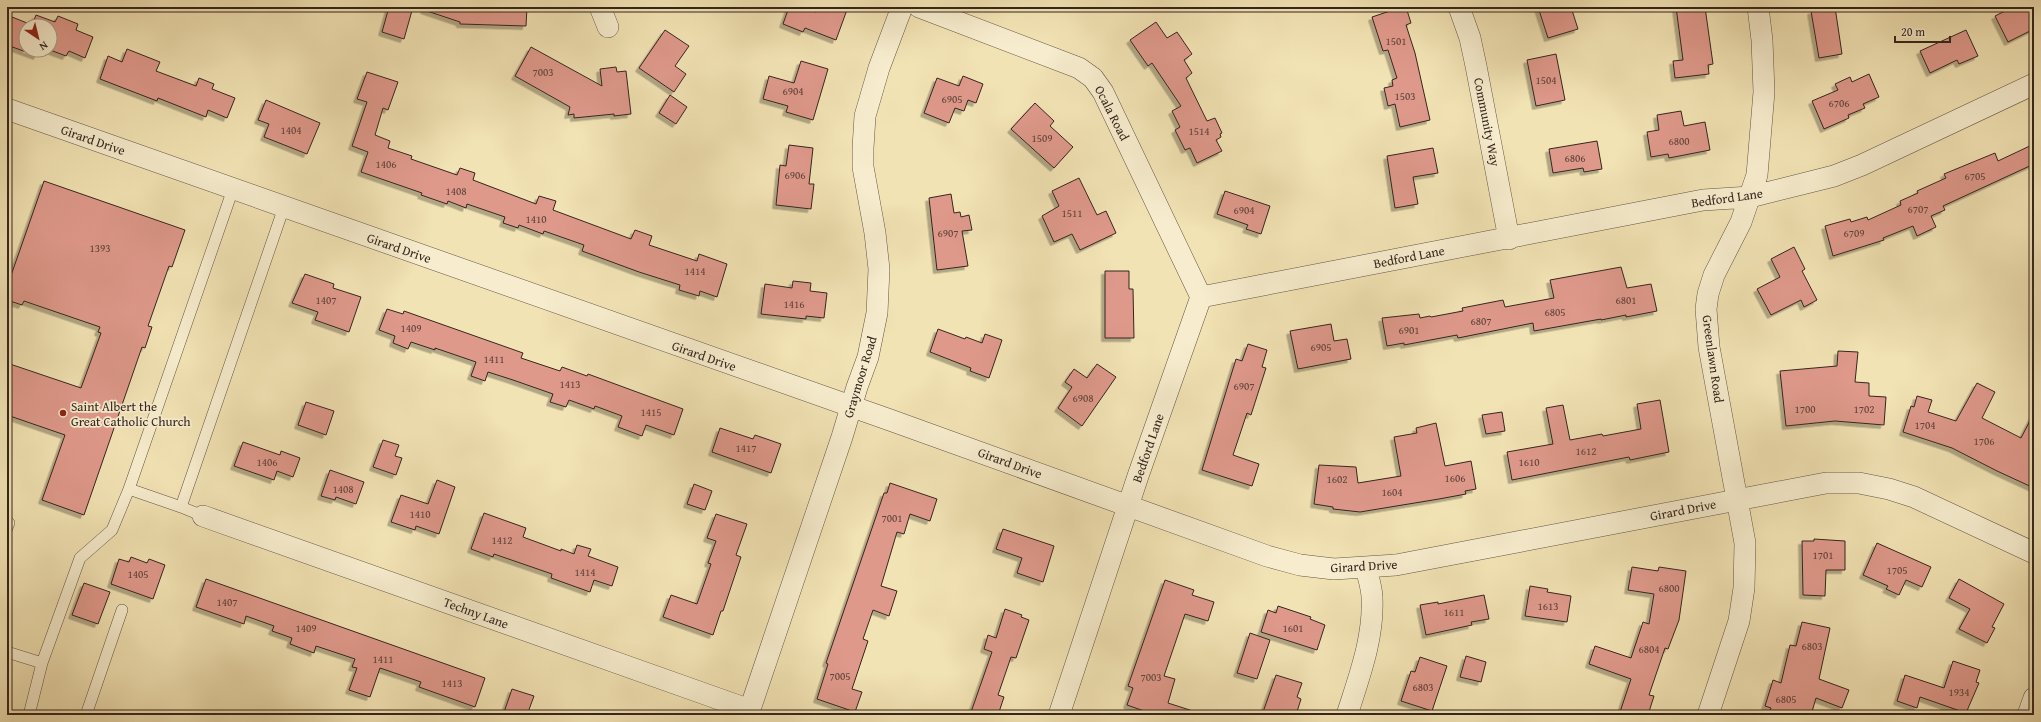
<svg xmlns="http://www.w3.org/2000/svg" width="2041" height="722" font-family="'Gentium Book Plus',serif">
<defs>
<filter id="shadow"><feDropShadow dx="-3.5" dy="3.5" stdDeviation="0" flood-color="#0004"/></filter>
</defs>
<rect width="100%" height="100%" fill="#f2e3b4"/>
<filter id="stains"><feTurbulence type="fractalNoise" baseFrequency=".005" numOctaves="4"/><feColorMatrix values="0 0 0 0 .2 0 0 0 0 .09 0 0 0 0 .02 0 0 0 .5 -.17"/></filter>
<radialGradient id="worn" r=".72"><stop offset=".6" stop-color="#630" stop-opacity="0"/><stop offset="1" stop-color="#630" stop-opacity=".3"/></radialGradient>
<path fill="#df998b" stroke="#34251f" filter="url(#shadow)" d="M389,7H413L404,39L382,32Z
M425,7H527L526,26L460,24V22L424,10Z
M789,7H802L816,12L818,7H848L836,40L805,28L803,32L783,24Z
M1402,7H1406L1411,23L1406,25L1415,53L1430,120L1400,127L1395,104L1388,106L1384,88L1393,86L1392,80L1397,78L1388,50L1383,51L1372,17Z
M1538,7H1571L1578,29L1548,38Z
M1676,7H1705L1713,64L1708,65L1709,74L1675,78L1673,61L1683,60Z
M1835,7L1842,54L1819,58L1811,11Z
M2013,7H2034V29L2008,42L1995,16Z
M7,15L32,25L36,15L55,22L58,16L78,24L76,30L93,37L85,58L69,51L66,56L50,50V26H26V50H39L37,56L7,45Z
M1156,22L1167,38L1177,32L1192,54L1184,60L1192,73L1186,78L1207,121L1215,118L1222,133L1220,134L1221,137L1216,140L1222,151L1197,163L1190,148L1185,150L1175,130L1180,127L1172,111L1181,106L1152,63L1148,66L1130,40Z
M665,30L689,46L675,66L686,74L674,92L639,68Z
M1966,30L1978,56L1959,64L1957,60L1930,73L1920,51Z
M531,47L602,86L600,69L616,67L617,72L626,71L631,114L614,116V114L574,118V114L568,115L570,107L515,76Z
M127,49L160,62L156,71L196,86L199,78L214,84L212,89L235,98L227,118L208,110L206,117L158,98L157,101L100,79L108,56L122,62Z
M1556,54L1565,100L1536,106L1527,60Z
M801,61L828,69L813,120L786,112L788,106L763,99L769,76L794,83Z
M367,72L398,82L388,110L383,108L375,135L390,141L388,148L412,156L411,159L457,175L460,168L475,173L473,180L536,204L539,196L556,201L553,210L631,239L635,230L652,236L649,245L697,261L699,254L727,264L717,297L700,291L699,296L679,290L680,285L639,272L582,251L584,245L544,231L543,234L519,225L518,228L503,223L505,217L467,204L466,208L448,201L447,204L421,195L422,193L361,172L368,152L352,146L367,102L357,99Z
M1869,74L1879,97L1863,104L1865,108L1848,115L1849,118L1824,129L1812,101L1838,90L1835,84L1850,77L1852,82Z
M963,76L983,84L976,103L968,100L964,111L955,108L949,123L924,113L937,78L959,86Z
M670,95L687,107L676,124L659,113Z
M266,100L320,123L307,154L264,137L269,124L258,120Z
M1035,103L1054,121L1050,126L1073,147L1054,168L1011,129Z
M1681,111L1684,126L1705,122L1710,150L1669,158L1668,154L1651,157L1647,132L1659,130L1657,115Z
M1597,141L1602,169L1584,172L1583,168L1553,173L1549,149Z
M2034,144V164L1943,206L1945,210L1931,216L1936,227L1917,236L1913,226L1883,238L1884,240L1833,256L1825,226L1850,219L1851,222L1867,217L1868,220L1901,205L1900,201L1918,193L1917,191L1946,178L1944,174L1995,153L1998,161Z
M789,145L813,148L809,184H814L811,209L776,205L780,165L786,166Z
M1433,148L1438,173L1413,177L1418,204L1395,208L1387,156Z
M1079,178L1097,215L1106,211L1116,233L1080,250L1072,234L1054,242L1042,216L1059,206L1052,191Z
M44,181L185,230L172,267L169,266L148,326L152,327L145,348L142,347L84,515L42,500L65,435L7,415V363L81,388L101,333L98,332L100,327L24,301L22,305L7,300V287Z
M1225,191L1270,206L1261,234L1246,229L1248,225L1217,214Z
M951,194L954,213L960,212L961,217L969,215L972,230L962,231L968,266L937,270L929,198Z
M1794,247L1805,269L1802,271L1817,300L1804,307L1801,300L1771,315L1757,289L1780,277L1771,259Z
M1621,267L1627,288L1651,284L1657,311L1626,317V315L1601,320V319L1534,331L1533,323L1458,338L1457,335L1404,345V343L1387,346L1382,318L1419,314L1420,318L1430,316L1431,317L1463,311L1462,308L1503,300L1505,307L1554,298L1550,280Z
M1105,271H1129V289H1133L1134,338H1105Z
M305,274L334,284L333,288L361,297L349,332L315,320L318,312L292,303Z
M793,281L811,283L810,291L827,293L824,318L806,316V319L761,314L765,284L792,288Z
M387,309L403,314L404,311L523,353L521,358L560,371L562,367L587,376L588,374L683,409L674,435L646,425L642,436L618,427L622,416L595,406L594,409L569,400L566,407L550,402L553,394L513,380L488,372L485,381L471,376L476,362L435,348V350L411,342L408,349L393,343L395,336L379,330Z
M1331,324L1334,341L1347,339L1351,359L1298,369L1290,331Z
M938,329L965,339L966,337L982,343L985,334L1002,340L989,378L970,371L971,368L930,352Z
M1248,344L1267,350L1262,367L1266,368L1251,415L1247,413L1233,455L1259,464L1252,486L1202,470L1236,359L1242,361Z
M1838,351L1858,352L1855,382L1869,383V396L1886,397L1884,425L1835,421L1786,426L1780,371L1837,366Z
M1097,364L1116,377L1082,426L1058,408L1072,387L1065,382L1074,369L1087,378Z
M1977,383L1995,392L1982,418L2021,438L2034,413V488L1997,471L1952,448L1903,432L1911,406L1914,407L1917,396L1932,400L1928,412L1956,421Z
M1660,400L1669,452L1630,460L1629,457L1512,480L1507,452L1553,444L1546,408L1563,405L1570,440L1602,434L1603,436L1641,429L1637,404Z
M306,402L334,411L326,435L298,425Z
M1502,412L1505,431L1486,434L1482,415Z
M1436,423L1445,466L1471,461L1476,489L1465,491L1466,494L1439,499L1360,512L1333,509V507L1314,504L1319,465L1356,467L1358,483L1401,476L1394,437L1417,433L1416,428Z
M720,428L753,439L755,435L781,444L771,473L712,452Z
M383,440L399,445L395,456L402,458L396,475L373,467Z
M243,442L280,455L281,451L300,458L293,477L277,471L274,480L234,466Z
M330,470L364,482L356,504L336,497L335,500L321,496Z
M437,480L455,487L439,534L416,526L415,530L391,522L401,495L428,504Z
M890,483L937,499L930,521L910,514L904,534L897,532L881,586L897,591L889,616L873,610L863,639L868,641L852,689L862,692L855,712L817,699L828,664L826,663L884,493H887Z
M694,484L712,491L705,510L687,504Z
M484,513L526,528L523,537L561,551V549L574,554L577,545L591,549L588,556L618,567L612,586L594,580L590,592L551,578L552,574L494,554L493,557L471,549Z
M716,514L747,524L736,555L741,557L723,611H721L713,635L663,617L671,595L697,604L711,564L708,563L716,541L707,538Z
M1003,529L1054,546L1043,582L1017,573L1022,558L996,549Z
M1814,539L1845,541V570H1826L1825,596L1803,595L1802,541H1814Z
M1877,543L1931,567L1922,587L1906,580L1899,595L1886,589L1888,586L1863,575Z
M131,557L147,563L149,559L165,565L153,599L111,584L119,559L129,562Z
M1632,567L1658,571L1659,567L1686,571L1679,620L1668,649L1665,648L1649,695L1654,696L1648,715H1619L1631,679L1589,664L1595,646L1631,658L1643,622L1649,624L1654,594L1628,590Z
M206,579L485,678L475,707L419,687L421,682L380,668L370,697L349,690L357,668L352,667L355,659L316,646L314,653L290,644L292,638L272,631L274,626L246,616L244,624L196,607Z
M1959,579L2004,604L1992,627L1995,628L1987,643L1959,629L1970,609L1949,598Z
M1165,580L1194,590L1192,595L1214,602L1208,621L1185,614L1164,676L1175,679L1168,703L1196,712V715H1146L1147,712L1127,705L1133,688L1128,686Z
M84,583L110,592L98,624L72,615Z
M1530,586L1548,589L1547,592L1571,596L1567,622L1525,616Z
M1484,595L1489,619L1471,622L1472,625L1426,635L1420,605L1438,602V604Z
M1278,606L1311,617L1310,619L1325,625L1317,650L1261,632L1268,610L1276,613Z
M1005,609L1022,615L1021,617L1029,620L1016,658L1011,657L998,695L1004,697L998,715H970L992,652L984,649L988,635L996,638Z
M1802,622L1830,628L1819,679L1849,690L1842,708L1816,698L1811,715H1769L1771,708L1765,706L1773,680L1781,683L1790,645L1796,646Z
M1250,633L1270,640L1257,679L1237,673Z
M1466,656L1486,662L1481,682L1460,677Z
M1420,657L1447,666L1432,711L1401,701L1411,671L1415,672Z
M1953,661L1980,670L1976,682L1979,683L1966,713L1920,697L1917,708L1897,701L1905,675L1944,688Z
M1276,675L1302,683L1297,697L1301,699L1296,715H1262Z
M512,689L534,696L527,715H503Z"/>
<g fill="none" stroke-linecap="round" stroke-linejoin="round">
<g stroke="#645444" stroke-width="12">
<path id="service" d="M181,507L129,489L233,189
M203,516L181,507L284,207
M7,522L9,523L7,528
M7,652L42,663L80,558L112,530L129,489
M29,715L42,663
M86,715L122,610"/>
</g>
<g stroke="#645444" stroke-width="22">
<path id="minor" d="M600,7L608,27
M919,7L1079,68L1093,78L1103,92L1201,297
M1459,7L1470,38L1476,66L1509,239
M7,109L890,420L1267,556L1300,565L1334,569L1396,565L1826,483H1859L1889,489L1914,497L2034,553
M203,516L750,710
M748,715L842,437L857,387L868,357L877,313L879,269L875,233L863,167V148L865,116L879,68L902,7
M1059,715L1138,476L1201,297L1703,200L1750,197L1834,176L1862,165L2034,84
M1347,715C1359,677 1374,638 1372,598C1372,588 1368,577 1366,568
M1708,715L1739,621L1744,588L1745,543L1709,347L1706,309L1708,294L1714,275L1741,222L1757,175L1764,92L1762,40L1758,7
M2028,715L2034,698"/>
</g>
<use href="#service" stroke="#f7edce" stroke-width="11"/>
<use href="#minor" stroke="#f7edce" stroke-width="21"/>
</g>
<circle fill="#8f2418" stroke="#f7edce" stroke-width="1.5" cx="63" cy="413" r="4"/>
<g text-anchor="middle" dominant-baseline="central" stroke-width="3.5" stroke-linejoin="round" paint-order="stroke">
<g font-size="11" fill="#5f423a">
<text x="1396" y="41">1501</text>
<text x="543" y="72">7003</text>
<text x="1546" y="80">1504</text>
<text x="793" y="91">6904</text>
<text x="1405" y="96">1503</text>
<text x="952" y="99">6905</text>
<text x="1839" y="103">6706</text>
<text x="291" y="130">1404</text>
<text x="1199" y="131">1514</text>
<text x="1042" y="138">1509</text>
<text x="1679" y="141">6800</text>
<text x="1575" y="158">6806</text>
<text x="386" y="164">1406</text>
<text x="795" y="175">6906</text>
<text x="1975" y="176">6705</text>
<text x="456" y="191">1408</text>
<text x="1918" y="209">6707</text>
<text x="1244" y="210">6904</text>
<text x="1072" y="213">1511</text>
<text x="536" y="219">1410</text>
<text x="948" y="233">6907</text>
<text x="1854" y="233">6709</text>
<text x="100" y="248">1393</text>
<text x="695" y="271">1414</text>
<text x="326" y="300">1407</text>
<text x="1626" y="300">6801</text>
<text x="794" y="304">1416</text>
<text x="1555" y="312">6805</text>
<text x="1481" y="321">6807</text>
<text x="411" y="328">1409</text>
<text x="1409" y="330">6901</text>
<text x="1321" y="347">6905</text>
<text x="494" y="359">1411</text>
<text x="570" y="384">1413</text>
<text x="1244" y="386">6907</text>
<text x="1083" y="398">6908</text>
<text x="1805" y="409">1700</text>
<text x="1864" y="409">1702</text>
<text x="651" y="412">1415</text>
<text x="1925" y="425">1704</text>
<text x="1984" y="441">1706</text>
<text x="746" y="448">1417</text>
<text x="1586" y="451">1612</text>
<text x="267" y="462">1406</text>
<text x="1529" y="462">1610</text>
<text x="1455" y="478">1606</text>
<text x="1337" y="479">1602</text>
<text x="343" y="489">1408</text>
<text x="1392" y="492">1604</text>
<text x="420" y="514">1410</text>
<text x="892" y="518">7001</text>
<text x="502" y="540">1412</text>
<text x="1823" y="555">1701</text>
<text x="1897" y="570">1705</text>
<text x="585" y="572">1414</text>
<text x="138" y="574">1405</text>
<text x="1669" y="588">6800</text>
<text x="227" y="602">1407</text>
<text x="1548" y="606">1613</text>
<text x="1454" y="612">1611</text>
<text x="306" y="628">1409</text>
<text x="1293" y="628">1601</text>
<text x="1812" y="646">6803</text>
<text x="1649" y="649">6804</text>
<text x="383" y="659">1411</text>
<text x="840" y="676">7005</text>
<text x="1151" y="677">7003</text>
<text x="452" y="683">1413</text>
<text x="1423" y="687">6803</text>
<text x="1959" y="692">1934</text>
<text x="1786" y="699">6805</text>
</g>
<g font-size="13" fill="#34251f" stroke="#f7edce">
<text transform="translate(1112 113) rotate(63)">Ocala Road</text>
<text transform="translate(1487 122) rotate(79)">Community Way</text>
<text transform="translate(93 140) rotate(19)">Girard Drive</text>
<text transform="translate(1727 198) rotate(-8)">Bedford Lane</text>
<text transform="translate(399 248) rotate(19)">Girard Drive</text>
<text transform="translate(1409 257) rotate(-11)">Bedford Lane</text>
<text transform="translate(704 356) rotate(19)">Girard Drive</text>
<text transform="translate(1713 359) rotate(82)">Greenlawn Road</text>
<text transform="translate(860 377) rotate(-73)">Graymoor Road</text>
<text transform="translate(1148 448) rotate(-71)">Bedford Lane</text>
<text transform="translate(1010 463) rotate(20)">Girard Drive</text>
<text transform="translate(1683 510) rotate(-11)">Girard Drive</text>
<text transform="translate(1364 566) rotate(-3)">Girard Drive</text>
<text transform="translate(476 613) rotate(20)">Techny Lane</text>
</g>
<g font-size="13" fill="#34251f" stroke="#f7edce" text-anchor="start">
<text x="71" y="406">Saint Albert the<tspan x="71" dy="15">Great Catholic Church</tspan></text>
</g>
</g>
<rect width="2041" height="722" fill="none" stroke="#f2e3b4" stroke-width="24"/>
<rect x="8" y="8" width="2025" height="706" fill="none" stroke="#34251f" stroke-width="2"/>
<rect x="12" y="12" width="2017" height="698" fill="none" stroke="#34251f"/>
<g transform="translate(38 38) rotate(145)"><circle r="19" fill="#f7edce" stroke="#a99d88"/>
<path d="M0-3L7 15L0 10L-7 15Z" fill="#8f2418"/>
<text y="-6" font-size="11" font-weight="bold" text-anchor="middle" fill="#34251f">N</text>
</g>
<path d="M1895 36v6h55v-6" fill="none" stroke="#34251f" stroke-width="2"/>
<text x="1901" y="36" font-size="12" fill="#34251f" stroke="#f7edce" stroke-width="3" paint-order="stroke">20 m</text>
<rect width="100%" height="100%" filter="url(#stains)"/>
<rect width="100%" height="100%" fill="url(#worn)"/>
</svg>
